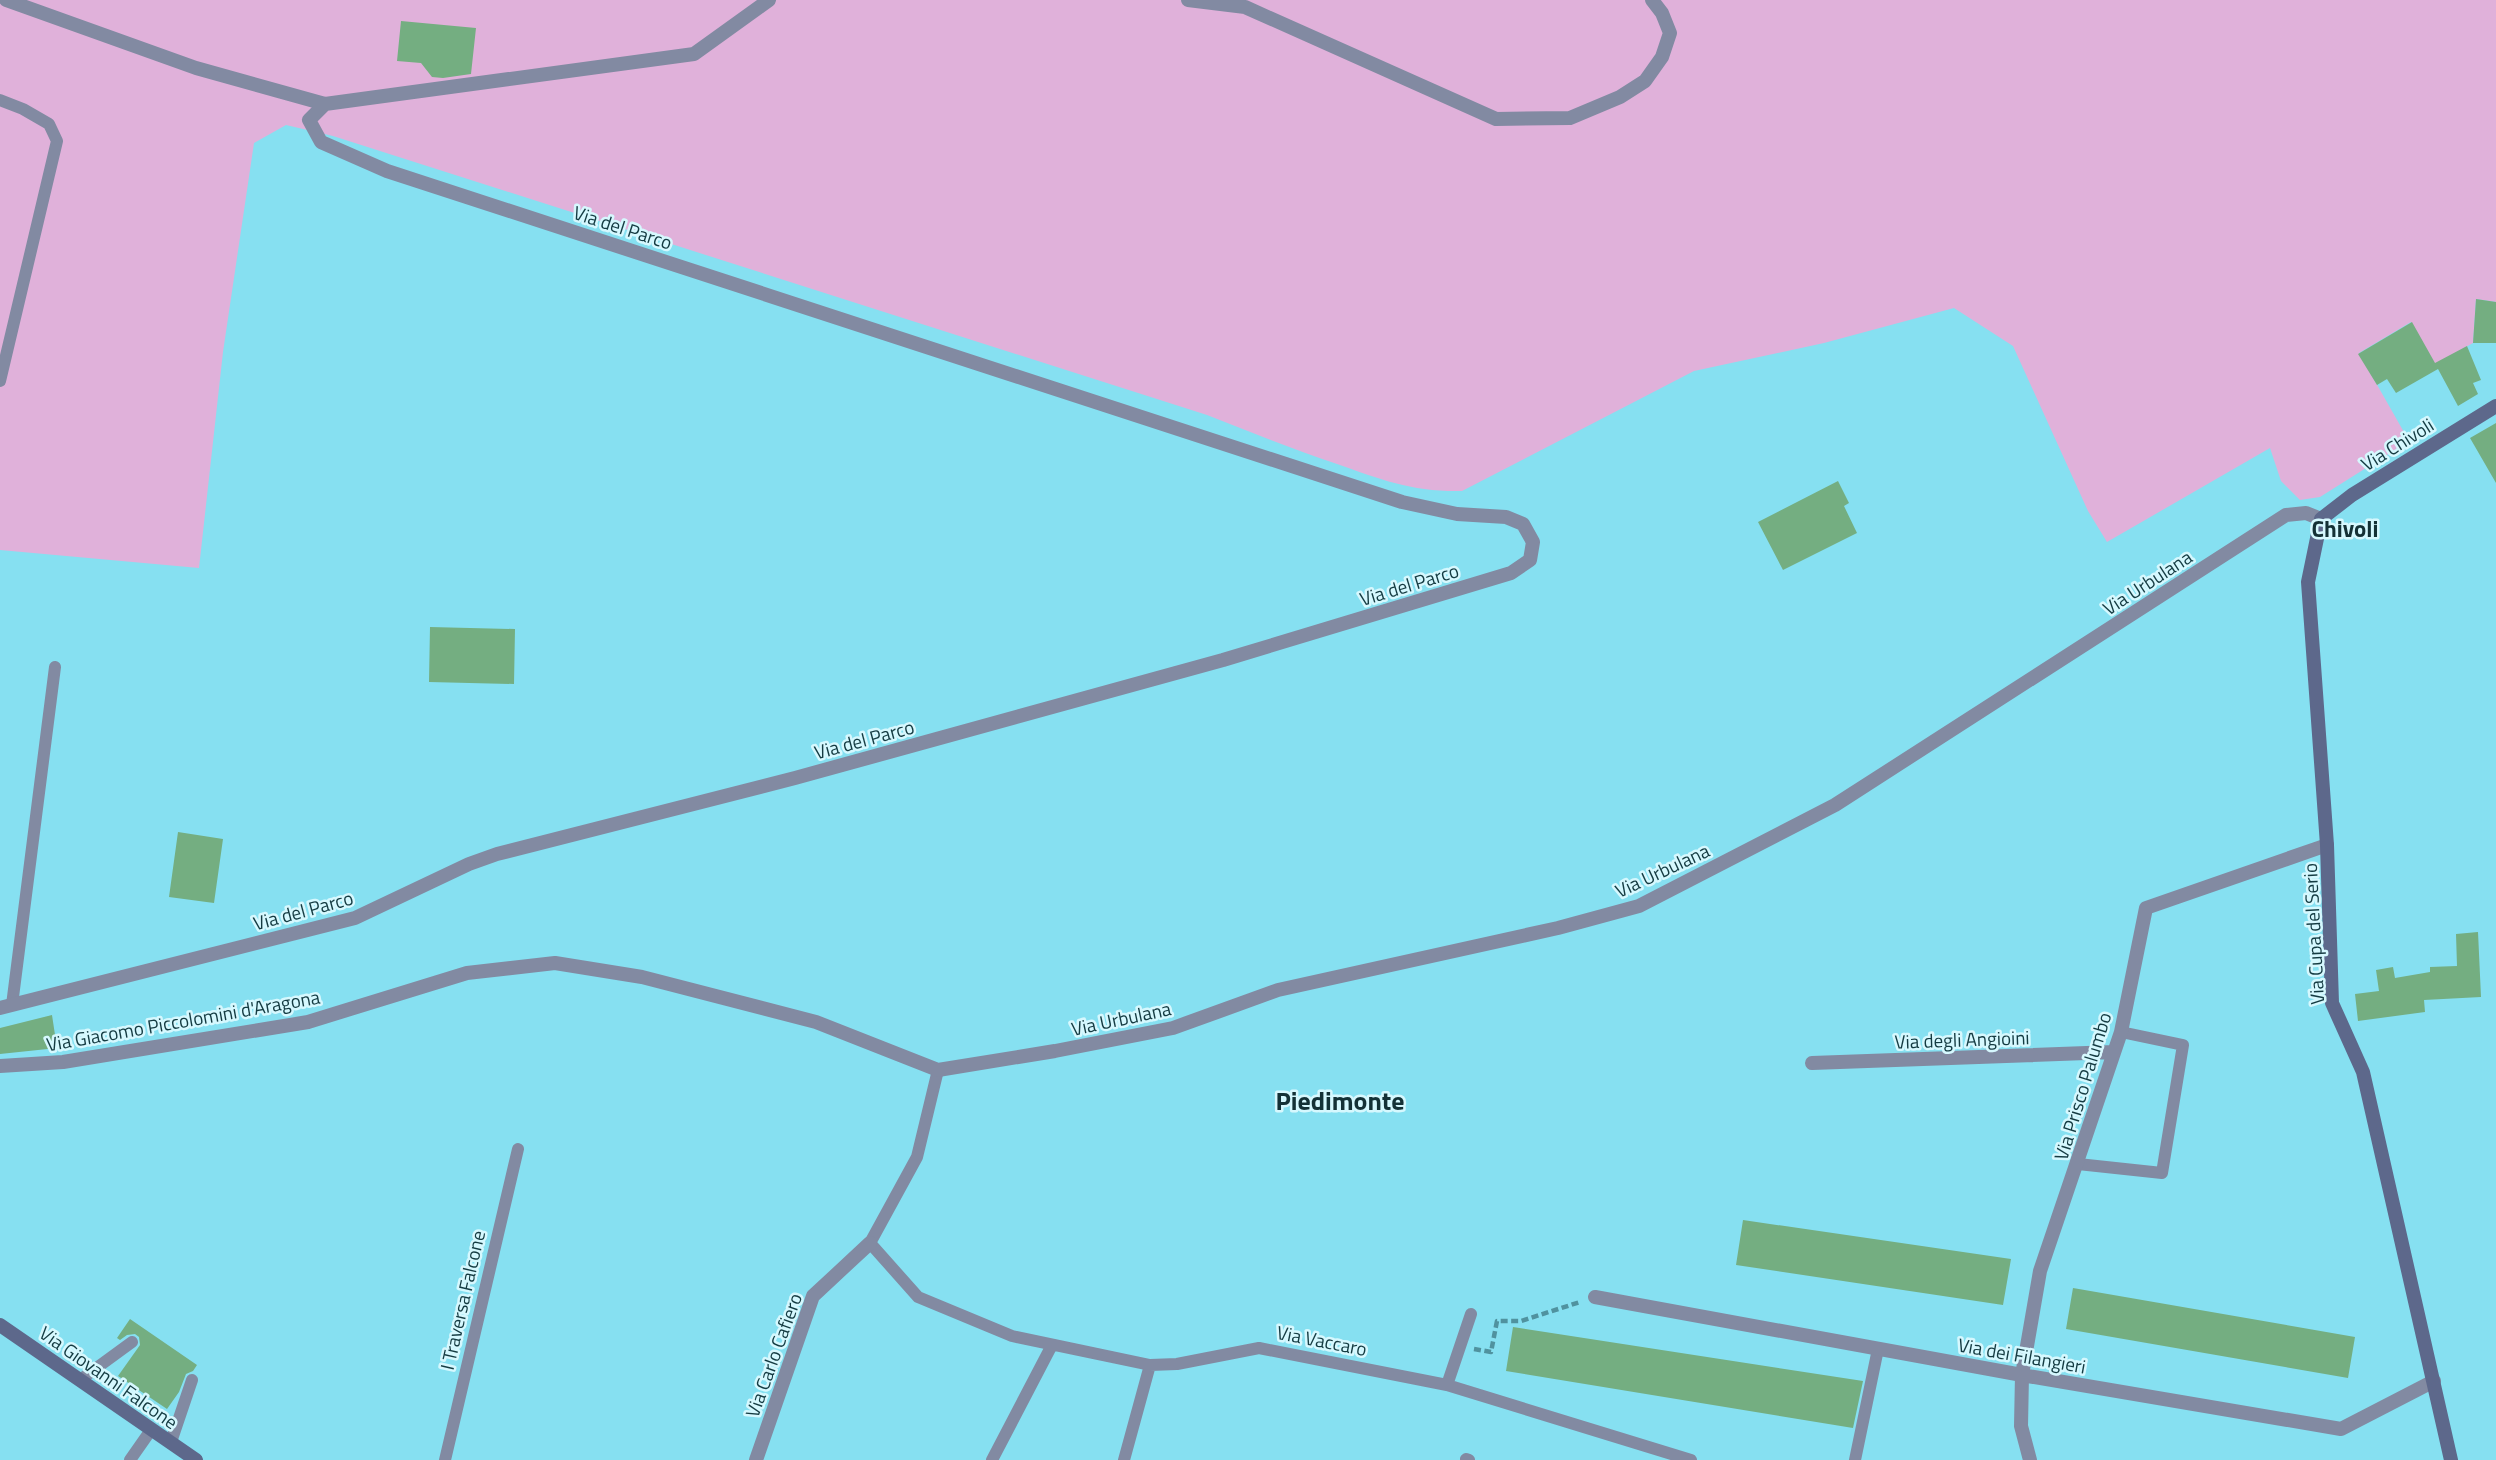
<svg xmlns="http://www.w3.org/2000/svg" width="2496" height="1460" font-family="'Titillium Web',sans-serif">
<rect width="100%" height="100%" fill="#86e0f1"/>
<path fill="#e0b1da" d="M0,0H2496V302L2476,299L2473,343L2435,364L2411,322L2359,353L2409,441L2320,497L2300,500L2281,481L2270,448L2107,542L2088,511L2013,346L1954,308L1824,343L1694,371L1462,491C1413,492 1382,480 1337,464C1293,449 1250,432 1207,415L333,136L286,125L254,143L223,352L199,568L0,550Z"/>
<path fill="#74ae81" d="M401,21L476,28L471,74L443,78L432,77L421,63L397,61Z
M2476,299L2496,302V343H2473Z
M2412,322L2435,363L2467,346L2481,380L2473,383L2478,394L2458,406L2438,369L2396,393L2387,379L2377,385L2358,354Z
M2496,423V483L2470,438Z
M1838,481L1849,503L1844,506L1857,533L1783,570L1758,522Z
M430,627L515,629L514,684L429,682Z
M178,832L223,839L214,903L169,897Z
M2478,932L2481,997L2424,1000L2425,1012L2358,1021L2355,994L2379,991L2376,970L2393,967L2395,978L2430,972V967L2457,966L2456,934Z
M52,1015L57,1048L0,1054V1028Z
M1743,1220L2011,1259L2003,1305L1736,1265Z
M2073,1288L2355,1337L2348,1378L2066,1329Z
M130,1319L197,1365L193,1371L186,1374L179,1392L167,1409L118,1376L140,1345L139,1337L135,1334L127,1335L120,1340L117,1338Z
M1513,1327L1863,1381L1853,1428L1506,1371Z"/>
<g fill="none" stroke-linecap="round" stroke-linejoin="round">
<path stroke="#50929f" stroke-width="4.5" stroke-dasharray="7 3.5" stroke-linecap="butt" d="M1474,1349L1491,1352L1497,1321H1521L1580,1302"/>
<path stroke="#828aa2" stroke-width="12" d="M0,100L23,109L49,124L57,141L0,381
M12,1005L55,667
M938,1070L917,1157L870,1243L918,1297L1012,1336L1150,1365L1124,1460
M2078,1164L2162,1173L2183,1045L2121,1032
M1150,1365L1177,1364L1259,1348L1447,1385L1471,1314
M80,1380L132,1342
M1447,1385L1691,1460
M171,1442L192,1380
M1466,1459L1469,1460
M130,1460L151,1430
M445,1460L518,1149
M992,1460L1052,1345
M1855,1460L1878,1349"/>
<path stroke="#828aa2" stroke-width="14" d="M6,0L196,68L325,104
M1188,0L1245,7L1496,119L1570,118L1620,97L1645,81L1662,57L1670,33L1662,13L1652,0
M0,1008L355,918L469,864L497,854L795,778L1223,660L1511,573L1530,560L1533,542L1523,524L1506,517L1457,514L1402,502L387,171L321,142L309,120L325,104L694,54L769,0
M1812,1063L2114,1052
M0,1066L63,1062L308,1022L467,973L555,963L642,977L816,1022L938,1070L1055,1051L1173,1028L1278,990L1558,928L1639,906L1835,805L2286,515L2306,513L2321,519
M1595,1297L2022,1375L2341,1429L2434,1381
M756,1460L813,1296L870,1243
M2030,1460L2021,1426L2022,1375L2040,1271L2121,1032L2146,908L2327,845"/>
<path stroke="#5d688b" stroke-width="14" d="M0,1325L196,1460
M2451,1460L2363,1072L2332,1003L2327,845L2308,582L2321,519L2352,495L2496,406"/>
</g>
<g text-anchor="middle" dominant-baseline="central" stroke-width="5" stroke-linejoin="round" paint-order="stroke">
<g font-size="19" fill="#143b42" stroke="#d6f8fe">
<text transform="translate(623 227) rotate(18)">Via del Parco</text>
<text transform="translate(2397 444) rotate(-32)">Via Chivoli</text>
<text transform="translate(2147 582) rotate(-33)">Via Urbulana</text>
<text transform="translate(1409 584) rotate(-17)">Via del Parco</text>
<text transform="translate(864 739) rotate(-15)">Via del Parco</text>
<text transform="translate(1662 870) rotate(-25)">Via Urbulana</text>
<text transform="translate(303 910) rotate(-15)">Via del Parco</text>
<text transform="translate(2313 934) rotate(-93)">Via Cupa del Serio</text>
<text transform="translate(1121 1018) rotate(-12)">Via Urbulana</text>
<text transform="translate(183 1020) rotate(-10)">Via Giacomo Piccolomini d'Aragona</text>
<text transform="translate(1962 1039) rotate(-2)">Via degli Angioini</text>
<text transform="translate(2082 1086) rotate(-73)">Via Prisco Palumbo</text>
<text transform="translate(462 1300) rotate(-77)">I Traversa Falcone</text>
<text transform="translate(1322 1340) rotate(11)">Via Vaccaro</text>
<text transform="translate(773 1355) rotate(-70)">Via Carlo Cafiero</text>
<text transform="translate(2022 1355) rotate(10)">Via dei Filangieri</text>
<text transform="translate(109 1377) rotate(35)">Via Giovanni Falcone</text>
</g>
<g font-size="23" font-weight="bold" fill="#143136" stroke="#d6f8fe">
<text x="2345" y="528">Chivoli</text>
</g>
<g font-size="26" font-weight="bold" fill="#143136" stroke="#d6f8fe">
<text x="1340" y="1100">Piedimonte</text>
</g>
</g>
</svg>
